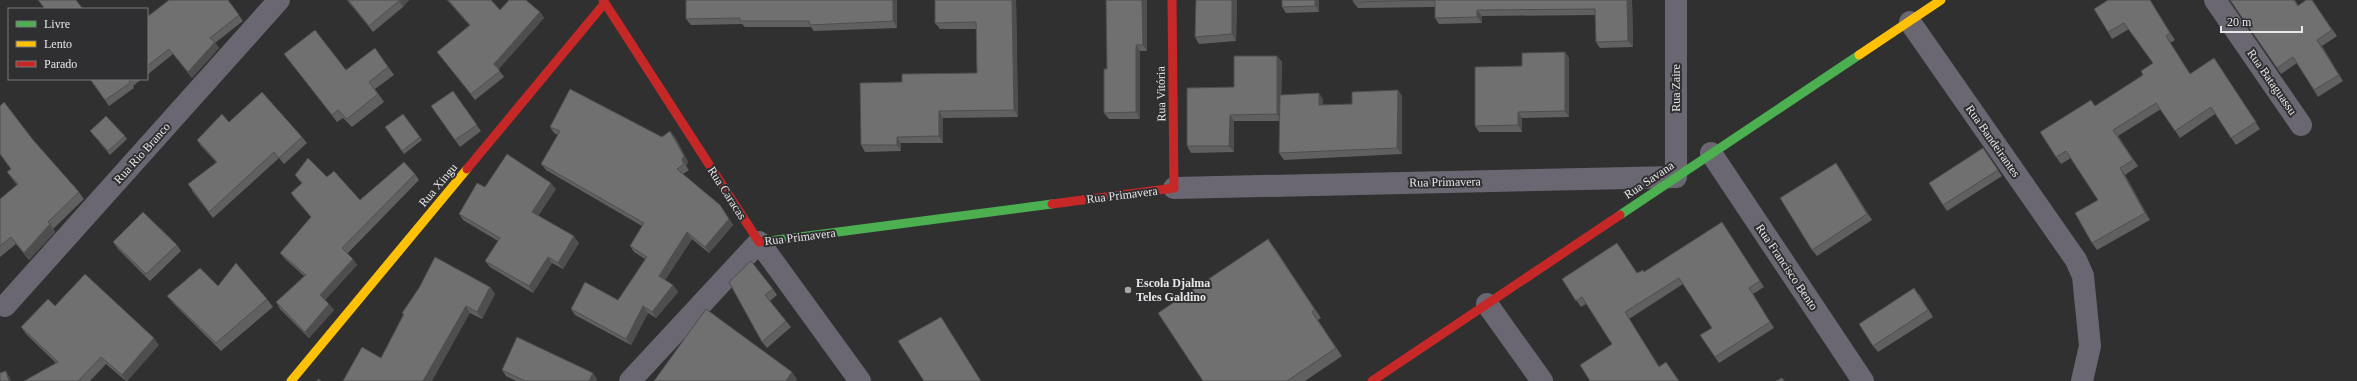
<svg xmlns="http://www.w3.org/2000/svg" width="2357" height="381" font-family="Georgia,serif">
<rect width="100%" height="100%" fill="#303030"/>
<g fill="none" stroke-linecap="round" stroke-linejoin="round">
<path stroke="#6a6773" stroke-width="22" d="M2215,0L2301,125
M1910,22L2076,260L2083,276L2090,346L2082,381
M1711,153L1863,381
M1174,188L1676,177V0
M1487,304L1542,381
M5,306L279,0
M630,381L759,242L860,381"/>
<path stroke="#4caf50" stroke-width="9" d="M1620,215L1859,55
M769,241L1052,204"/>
<path stroke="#ffc107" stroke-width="9" d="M1859,55L1941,0
M291,381L467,169"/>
<path stroke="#c62828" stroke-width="9" d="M603,0L759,242L769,241
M467,169L604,4
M1052,204L1174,188L1172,0
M1372,381L1620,215"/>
</g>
<path fill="#606061" d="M228,0L243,21L215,43L219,48L192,78L173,54L147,75V17Z
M347,0H409L403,7L373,32Z
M447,0H491L500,10L540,12L544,18L498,69L504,77L475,100L437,52L470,26Z
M897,0V28L814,31L811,27H745L742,24L691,25L686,19Z
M1016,0L1018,117L943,118V143H901V151L865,152L861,145L902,82L977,73L976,29H940L935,23Z
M1147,0V51H1140V119H1109L1104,113L1107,69Z
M1196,0H1237L1236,41L1199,44L1195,37Z
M1319,0V12L1286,13L1282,7Z
M1353,0H1632L1633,47L1600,48L1596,42L1595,15L1482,16V23L1439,24L1435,18V7L1358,8L1353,2Z
M2108,0H2150L2175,40L2170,43L2190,74L2214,58L2260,129L2236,145L2215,114L2180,138L2161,109L2118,136L2138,166L2125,175L2150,220L2097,250L2092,243L2098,200L2071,158L2061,164L2056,157L2091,100L2095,106L2143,75L2153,63L2129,29L2112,39L2108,32Z
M2230,0H2295L2298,5L2312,0L2337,36L2322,46L2343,81L2318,97L2297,63L2281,74Z
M375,48L394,75L375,89L384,102L352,127L343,118L337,122L284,54L346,70Z
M1565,52L1569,58V117L1522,118V132H1479L1475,126L1522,66Z
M1277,56L1282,62L1281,95L1323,99V105L1352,104L1398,90L1402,96V154L1284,160L1279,153L1280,121H1234V152L1191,153L1187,146L1234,87Z
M90,79H142L133,86L134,88L109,106Z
M453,91L481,131L460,147L431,106Z
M403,114L422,140L404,154L385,127Z
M229,122L302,137L307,143L284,164L279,158L213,218L192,191L216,162L201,146L197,140Z
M550,127L662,137H675L688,162L686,166L689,170L683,174L724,211L733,225L709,253L692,239L665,280L673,285L678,292L656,318L648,313L631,345L575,315L571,309L618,300L645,259L634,252L630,246L642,226L546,170L541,164L558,135L554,133Z
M90,131L125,136L127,139L110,155Z
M34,141L79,192L84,199L53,229L55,232L29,260L16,244L0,257V199L17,185L7,172L11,169Z
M1983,148L2002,176L1947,211L1943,205Z
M1840,169L1872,220L1817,256L1812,250Z
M415,174L419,180L347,254L353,259L357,265L325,300L334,310L309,338L280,309L276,302L304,276L285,259L280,253L311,217L295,199L291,193L302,184L295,175L327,177L360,200Z
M485,187L556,189L538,215L579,243L563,269L552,263L533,293L490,267L485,261L498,241L463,220L459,214Z
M1722,222L1764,287L1753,294L1774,328L1719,363L1700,335L1712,328L1683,284L1629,319L1659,366L1666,362L1679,381L1612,344L1586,304L1581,307L1562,279L1644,272Z
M113,242L177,245L181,251L150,281L118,249Z
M1274,247L1321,318L1318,320L1342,356L1305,381H1203Z
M729,282L773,289L777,295L770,301L791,327L767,348L762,342Z
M490,287L495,294L482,319L470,313L381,358L403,315L402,313Z
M1919,294L1933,317L1878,352L1873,346Z
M167,296L267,299L273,307L221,351L173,303Z
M55,306L159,345L127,381H126L106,364L90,381H24L56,363L26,334L21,327Z
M502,370L597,379L596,381H516L506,376Z"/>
<path fill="#4e4e4f" d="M400,0H409L403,7L399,1Z
M893,0H897V28L893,21Z
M1012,0H1016L1018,117L1014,110Z
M1142,0H1147V51L1143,45Z
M1232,0H1237L1236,41L1232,34Z
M1315,0H1319V12L1315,6Z
M1627,0H1632L1633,47L1628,41Z
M2150,0L2175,40L2170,33Z
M1477,10L1482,16V23L1477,17Z
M540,12L544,18L498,70L494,64Z
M2317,40L2322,46L2343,81L2339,75Z
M215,42L219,48L192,78L188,72Z
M1136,45L1140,51V119L1136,112Z
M1565,52L1569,58V117L1565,111Z
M1277,56L1282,62L1281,121L1277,114Z
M1398,90L1402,96V154L1397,148Z
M1319,93L1323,99V111L1319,105Z
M939,111L943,118V143L939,136Z
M1518,112L1522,118V132L1518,125Z
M1230,115L1234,121V152L1229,146Z
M670,131L675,137L688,162L686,166L682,160Z
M897,137L901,143V151L897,145Z
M1836,163L1840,169L1872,220L1867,214Z
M2120,168L2125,175L2150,220L2145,213Z
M551,183L556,189L537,218L532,212Z
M724,211L733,225L709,253L705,247Z
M50,224L55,232L29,260L24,253Z
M687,232L692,239L664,282L659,276Z
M574,236L579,243L563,269L558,263Z
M548,257L552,263L533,293L529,286Z
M353,259L357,265L324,301L320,295Z
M673,285L678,292L656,318L652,312Z
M490,287L495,294L482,319L477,312Z
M329,304L334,310L309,338L305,332Z
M466,306L470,313L432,381H423Z
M643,306L648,313L631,345L626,339Z
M941,317L947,326L981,381Z
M154,338L159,345L127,381H126L122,375Z
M6,371L10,378L11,381H9Z
M792,372L797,379L796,381H786Z
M593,373L597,379L596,381H589Z"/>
<path fill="#707071" stroke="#4e4e4f" d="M38,0H76L83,9H45Z
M169,0H228L239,15L210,38L215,42L188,72L169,49L147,66V17Z
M348,0H400L369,26Z
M448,0H491L500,10L509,0H526L540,12L494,64L500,71L471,94L437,52L470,25Z
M686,0H893V21L810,25L809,21H740V18L686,19Z
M935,0H1012L1014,110L939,111V136L897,137V145H861L860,83L902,82V74L977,73L976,22L935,23Z
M1106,0H1142L1143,45H1136V112L1104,113V69H1107Z
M1196,0H1232V34L1195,37Z
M1282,0H1315V6L1282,7Z
M1353,0H1627L1628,41L1596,42L1595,9L1477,10V17L1435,18V0L1353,2Z
M2108,0H2150L2170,33L2166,36L2190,74L2214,58L2256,122L2231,138L2211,107L2175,131L2156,103L2113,130L2133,160L2120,168L2145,213L2092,243L2075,213L2098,200L2066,151L2056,157L2040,132L2091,100L2095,106L2143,75L2141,71L2153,63L2124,23L2108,32L2094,9Z
M2230,0H2294L2298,6L2306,0H2312L2332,30L2317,40L2339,75L2314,90L2293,57L2277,68Z
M315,30L346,70L375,48L388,67L369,82L378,94L347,119L338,110L332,115L284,54Z
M1565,52V111L1518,112V125L1475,126V67L1522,66V53Z
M1234,56H1277V114L1230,115L1229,146H1187V88L1234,87Z
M90,79H131L129,80L130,83L105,100Z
M570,89L662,137L670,131L684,156L682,160L684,164L677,169L720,205L729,219L705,247L687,232L659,276L673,285L652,312L643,306L626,339L571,309L585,282L618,300L647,257L630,246L644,223L541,164L560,131L550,127Z
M1398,90L1397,148L1279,153L1280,95L1319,93V105L1352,104V92Z
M453,91L477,125L455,140L431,106Z
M262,92L302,137L279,158L274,152L209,212L188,184L217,162L197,140L222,114L229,122Z
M4,102L34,141L79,192L48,222L50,224L24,253L11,237L0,246V199L18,184L7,172L11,169L0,154V106Z
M403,114L420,137L402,151L385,127Z
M106,116L125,136L108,151L90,131Z
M1983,148L1998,170L1943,205L1929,183Z
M507,154L551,183L532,212L574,236L558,263L548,257L529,286L485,261L500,238L459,214L477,183L485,187Z
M308,158L327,177L334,171L360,200L404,162L415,174L342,248L353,259L320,295L329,304L305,332L276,302L306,275L280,253L311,217L291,193L302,183L295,175Z
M1836,163L1867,214L1812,250L1780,198Z
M143,212L177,245L146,274L113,242Z
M1722,222L1760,281L1749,288L1770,322L1715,357L1700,335L1712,328L1679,278L1625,312L1659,367L1666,362L1679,381H1590L1580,365L1612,344L1582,297L1576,301L1562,279L1617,243L1637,273L1643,270L1644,272Z
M1268,239L1315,310L1312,312L1336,348L1287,381H1203L1158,313Z
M435,257L490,287L477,312L466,306L423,381H343L362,347L381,358L404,314L402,313L419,288Z
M751,261L773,289L765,295L786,321L762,342L729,282Z
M236,263L267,299L216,343L167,296L200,268L218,286Z
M85,274L154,338L122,375L101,357L78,381H24L58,362L21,327L48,299L55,306Z
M1914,288L1928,310L1873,346L1859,324Z
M706,309L792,372L786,381H654Z
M941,317L981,381H924L898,341Z
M517,337L593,373L589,381H525L502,370Z
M6,371L9,381H0V373Z
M1782,378L1784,381H1776Z
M318,379L321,381H317Z"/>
<circle fill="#a7a7a8" stroke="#2f2f31" stroke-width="1.5" cx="1128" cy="290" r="4"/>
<g text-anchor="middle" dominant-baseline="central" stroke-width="4" stroke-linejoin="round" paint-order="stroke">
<g font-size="12" fill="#e7e7e8" stroke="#2f2f31">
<text transform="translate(2272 82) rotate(55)">Rua Bataguassu</text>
<text transform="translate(1676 88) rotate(-90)">Rua Zaire</text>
<text transform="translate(1161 94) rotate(-91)">Rua Vitória</text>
<text transform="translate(1993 141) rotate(55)">Rua Bandeirantes</text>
<text transform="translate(142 153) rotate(-48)">Rua Rio Branco</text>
<text transform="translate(1649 180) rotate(-34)">Rua Savana</text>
<text transform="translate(1445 182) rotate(-1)">Rua Primavera</text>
<text transform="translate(438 185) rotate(-50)">Rua Xingu</text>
<text transform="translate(727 193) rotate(57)">Rua Caracas</text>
<text transform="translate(1122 195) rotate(-7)">Rua Primavera</text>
<text transform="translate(800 237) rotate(-7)">Rua Primavera</text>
<text transform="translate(1787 267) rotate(56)">Rua Francisco Bento</text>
</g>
<g font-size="12" font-weight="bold" fill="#e7e7e8" stroke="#2f2f31" text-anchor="start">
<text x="1136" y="283">Escola Djalma<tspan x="1136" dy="14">Teles Galdino</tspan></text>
</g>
</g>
<rect x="8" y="8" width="140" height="72" fill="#2f2f31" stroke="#79797a"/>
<rect x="16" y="21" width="20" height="6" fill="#4caf50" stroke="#79797a"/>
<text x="44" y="28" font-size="12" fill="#e7e7e8">Livre</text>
<rect x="16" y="41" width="20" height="6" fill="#ffc107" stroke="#79797a"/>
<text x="44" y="48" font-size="12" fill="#e7e7e8">Lento</text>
<rect x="16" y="61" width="20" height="6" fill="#c62828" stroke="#79797a"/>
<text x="44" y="68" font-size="12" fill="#e7e7e8">Parado</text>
<path d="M2221 26v6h81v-6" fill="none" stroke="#e7e7e8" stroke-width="2"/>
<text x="2227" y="26" font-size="12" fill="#e7e7e8" stroke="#2f2f31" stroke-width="3" paint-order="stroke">20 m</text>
</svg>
